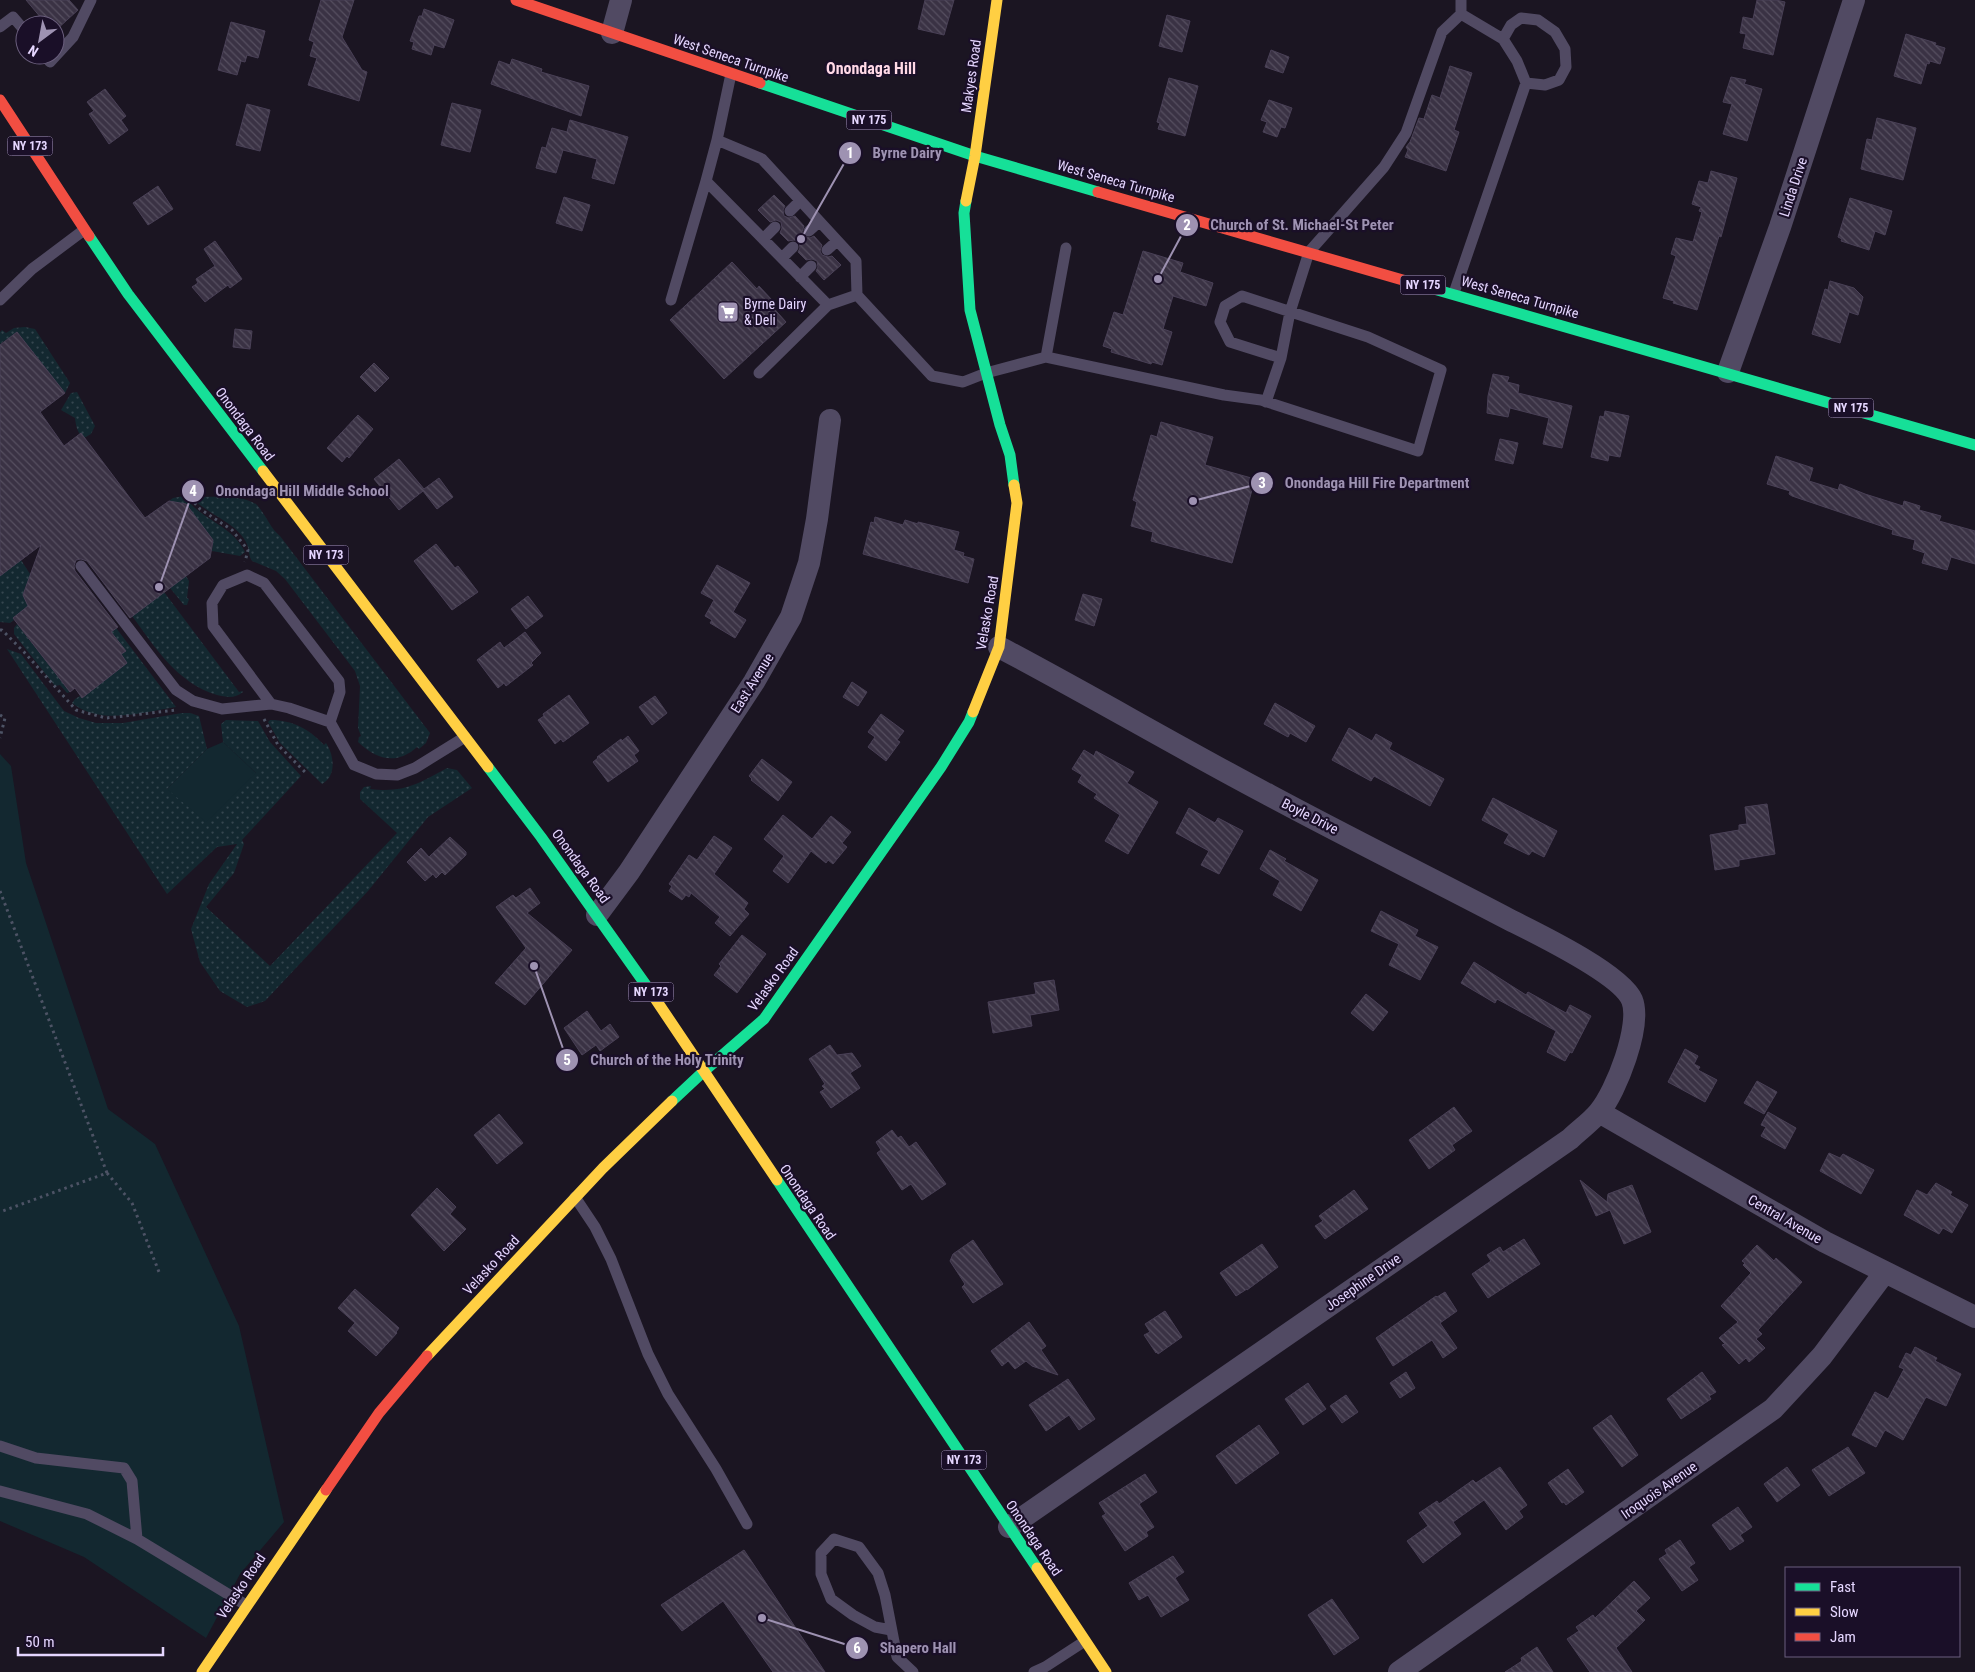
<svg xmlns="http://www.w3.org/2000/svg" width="1975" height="1672" font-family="'Roboto Condensed',sans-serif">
<defs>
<pattern id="grass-dots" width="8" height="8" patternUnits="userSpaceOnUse" patternTransform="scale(1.25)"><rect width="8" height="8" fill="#132830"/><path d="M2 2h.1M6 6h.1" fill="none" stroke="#35464f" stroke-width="1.8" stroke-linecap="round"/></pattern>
<pattern id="building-back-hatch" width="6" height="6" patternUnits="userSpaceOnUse" patternTransform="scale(1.25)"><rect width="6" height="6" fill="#3a3244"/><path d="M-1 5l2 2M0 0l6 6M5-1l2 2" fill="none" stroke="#564f60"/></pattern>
</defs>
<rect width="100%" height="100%" fill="#1b1522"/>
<path fill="url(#grass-dots)" d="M25,327L35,329L70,383L65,393L17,332L0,344V332L2,330L6,333L14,328Z
M77,392L95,426L91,434L84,438C77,433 76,426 75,418L61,410L71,393Z
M184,496C201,520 232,525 245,552L240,556L212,551L213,540L186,504L169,501L173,498Z
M191,497C207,497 245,494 257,505C266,515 270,528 280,536L430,733L426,743L419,749L417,747C396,766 376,759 358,742L359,737L361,736L358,728L360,686L355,671L285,579L276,571L252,561C247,553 251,547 242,536C228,519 206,513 191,497Z
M21,560L32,577L26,585L23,595L28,606L13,618L14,620L10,623L0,622V576Z
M186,576L189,581L187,598L189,599L187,605H184L170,588Z
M85,587L176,707C144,712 100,726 72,703L75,699L80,696L82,698L127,663L121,654L126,651L80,592Z
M164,592L239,692L242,691L243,692C235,699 226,697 217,695C177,683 155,647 132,616Z
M17,624L70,692L67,693L60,685L55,686L14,634V628Z
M7,649L21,654L64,711L79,718L96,723H123L182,713H190L199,716L207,749L167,789L256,773L223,742L221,724L226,720L258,721L270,742L301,776L242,840L244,844L234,873L206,907L270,966L397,833L360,799V792L364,787L371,786L370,789C404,793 418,784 447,768L457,770L472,788L428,817L368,891L265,1001L247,1007L220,991L200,962L191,929L209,884L237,844L217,847L167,894Z
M270,720C293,720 309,729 324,745L326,743C334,755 337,776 322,784L280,743L268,722Z"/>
<path fill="#132830" d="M223,742L256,773L206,822L167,789L207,749Z
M0,754L11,766L26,863L108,1109L155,1144L239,1326L284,1522L240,1574L206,1638L84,1557L0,1521Z"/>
<path fill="url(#building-back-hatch)" stroke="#494056" d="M26,0H69L78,10L56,30L55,25H47Z
M321,0H354L342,37L362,70L367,72L359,101L308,85L317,58L310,56L314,42L309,40Z
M925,0H954L944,35L918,29Z
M1757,0H1776L1785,2L1773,55L1743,48L1746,34L1740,33L1743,17L1753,19Z
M424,9L454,20L444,48L434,45L431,55L412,49L414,42L410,41L419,16H422Z
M1167,15L1190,21L1182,52L1159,46Z
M231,22L265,31L258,58L247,55L245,62L241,61L237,75L218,70Z
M1906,34L1936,43L1935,45L1945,48L1940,64L1930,61L1929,64L1927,63L1921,84L1894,76Z
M1271,50L1289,57L1283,73L1265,67Z
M512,59L542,69L541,72L589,86L581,116L491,84L499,61L510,65Z
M1450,66L1472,73L1454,130L1459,132L1446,171L1405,157L1408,150L1406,147L1410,142L1419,118L1424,119L1432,95L1440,98Z
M1731,77L1746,80L1744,84L1762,89L1747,141L1723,134L1732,104L1723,102Z
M1169,78L1198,86L1185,136L1158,129L1160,123L1157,122Z
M105,89L126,116L121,120L128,130L109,144L89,114L94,111L87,102Z
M1269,100L1292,108L1285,128L1281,127L1277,137L1263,132L1267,122L1261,120Z
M452,103L481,110L470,152L441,145Z
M247,104L270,110L260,151L236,145Z
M1877,118L1916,128L1903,180L1861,169L1867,139L1872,140Z
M570,120L628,137L614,184L592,178L597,159L563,150L556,173L536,168L542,147L546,148L552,128L567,132Z
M1711,171L1737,178L1721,237L1719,236L1697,310L1673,303L1674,301L1663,298L1676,256L1671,254L1676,238L1693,242L1702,212L1699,211L1701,207L1692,204L1699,181L1708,183Z
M158,186L173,209L148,225L133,203Z
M774,195L785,206L783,210L784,216L789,218L795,216L804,226L802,232L804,236L810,238L814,236L822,245L820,251L822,255L828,257L832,256L841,265L824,280L816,271L818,267L817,261L812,259L806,260L798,252L800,248L799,242L794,240L788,241L780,233L782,228L781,222L776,220L770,222L758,210Z
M564,197L590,205L582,231L556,223Z
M1850,198L1892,211L1885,235L1875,231L1869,250L1841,241L1842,239L1838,237Z
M215,241L242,279L230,288L228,285L205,302L192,287L198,283L196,279L215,266L204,249Z
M1143,251L1183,263L1180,272L1213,283L1206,306L1173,296L1163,329L1172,332L1162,365L1152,362L1151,364L1111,352L1112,349L1103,346L1114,312L1123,315Z
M732,262L757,289L759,286L772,300L769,303L786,322L724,379L670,320Z
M1830,281L1854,288L1863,297L1858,315L1849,312L1840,343L1812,334L1825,289L1828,290Z
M235,329L252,331L250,349L233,347Z
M17,332L65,393L40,412L64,446L81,433L145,518L169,501L186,504L213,540L210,558L130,618L87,561L81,559L76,560L74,566L75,571L118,627L111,632L126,651L121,654L127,663L82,698L75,688L70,692L13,618L28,606L23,595L41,545L0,576V345Z
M374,363L389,378L375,392L360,377Z
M1493,374L1509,377L1507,382L1519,385L1518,393L1572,406L1562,448L1543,444L1549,418L1510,408L1508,417L1487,413L1488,396Z
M1605,411L1629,416L1620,457L1609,455L1608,461L1591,457L1600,416L1604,417Z
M358,415L373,429L349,458L347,456L342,462L327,448Z
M1161,422L1213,437L1205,465L1255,479L1232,563L1151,541L1153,532L1131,526L1137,502L1133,500L1151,435L1157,437Z
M1500,439L1518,443L1513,464L1495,460Z
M1776,456L1813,468L1809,481L1838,490L1840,484L1865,494L1903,506L1904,501L1920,506L1919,510L1941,516L1939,521L1975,531V564L1951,557L1947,570L1922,563L1925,553L1913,549L1915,540L1892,534L1893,530L1792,496L1789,494L1790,491L1767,484Z
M399,459L424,489L439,478L453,497L437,509L423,491L399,510L374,479Z
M875,517L903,525L905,520L918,524V522L959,532L954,550L964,553L963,556L974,559L968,583L863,554L871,522L874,523Z
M436,544L455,568L458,566L478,592L452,610L414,561Z
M717,565L750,583L733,612L746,620L735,638L710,623L712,620L705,616L714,600L701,593Z
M1083,594L1102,599L1094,626L1075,620Z
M528,596L543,616L526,629L511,609Z
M525,632L541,653L531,663L533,665L506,686L504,683L498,688L477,660L500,642L504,648Z
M852,682L867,692L858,706L843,697Z
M569,695L589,723L563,742L561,739L555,744L538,720L544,716L543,714Z
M655,696L667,713L652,725L639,707Z
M1275,703L1315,726L1306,742L1290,733L1288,737L1264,724Z
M881,714L904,731L897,740L900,742L886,761L868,747L875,737L868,732Z
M1349,728L1372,741L1376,734L1392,743L1389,749L1444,779L1430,806L1374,776L1371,781L1332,760Z
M628,736L639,751L634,755L638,761L608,782L593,762L598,758L597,757L621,739L622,741Z
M1084,750L1094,756L1096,751L1134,772L1127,783L1158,802L1128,854L1105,841L1120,815L1094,798L1097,794L1078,782L1082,775L1072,769Z
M762,759L792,782L778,801L751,780L752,779L749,776Z
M1493,798L1557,831L1544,857L1532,851L1529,855L1504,843L1509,834L1482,820Z
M1767,804L1775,854L1739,860V866L1715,870L1710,835L1739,830V825L1747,824L1745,807Z
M1189,808L1215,823L1218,818L1243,831L1219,874L1201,865L1209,851L1176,833Z
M783,815L812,839L831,816L851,832L842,843L847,847L833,864L828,860L826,863L811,851L788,883L773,871L784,856L764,839Z
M714,836L732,848L714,874L748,903L744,909L749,914L730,936L715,923L720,917L691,893L689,897L686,895L682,900L669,891L672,886L669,884L689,855L697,860Z
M450,837L466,852V855L445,875L442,872L436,878L433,874L425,881L407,862L421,848L429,857Z
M1270,850L1286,859L1284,861L1318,880L1301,911L1273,895L1280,881L1260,869Z
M530,888L540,903L527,913L572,950L525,1005L495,983L526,948L496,907L513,895L516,898Z
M1381,911L1418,930L1415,936L1438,947L1420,980L1389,965L1399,944L1371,931Z
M742,935L766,954L737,993L714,975L721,966L719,964Z
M1474,962L1526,995L1528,992L1566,1013L1570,1005L1591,1016L1572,1053L1570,1052L1565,1061L1547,1052L1556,1031L1497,999L1495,1003L1461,983Z
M1054,980L1059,1010L1030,1015L1032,1026L993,1033L988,1002L1036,994L1034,983Z
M1366,994L1388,1012L1373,1031L1351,1013Z
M587,1011L601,1031L610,1024L619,1037L600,1051L596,1045L582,1055L564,1028Z
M830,1045L837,1055L852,1053L861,1066L850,1073L860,1088L831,1108L820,1092L825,1089L822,1086L825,1084L809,1059Z
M1685,1049L1698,1056L1694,1064L1700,1067L1698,1070L1717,1080L1705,1102L1668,1082Z
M1757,1081L1777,1092L1764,1114L1744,1103Z
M1454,1107L1472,1131L1452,1145L1455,1150L1429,1169L1409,1140Z
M1768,1112L1796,1128L1785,1149L1761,1136L1766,1127L1761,1125Z
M499,1114L523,1143L497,1164L474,1135Z
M892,1130L898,1138L901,1136L909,1147L916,1142L946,1184L922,1200L911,1184L902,1190L877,1153L881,1150L876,1142Z
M1829,1153L1840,1158L1843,1154L1874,1170L1861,1194L1820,1171Z
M1580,1180L1607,1202L1608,1194L1632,1185L1651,1232L1624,1244L1610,1210L1596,1216Z
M1936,1183L1952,1192L1950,1195L1968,1205L1952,1233L1943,1228L1939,1234L1904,1215L1917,1190L1927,1195Z
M437,1188L456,1207L450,1214L466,1229L444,1251L411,1215Z
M1354,1190L1368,1209L1325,1239L1315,1226L1323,1221L1319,1216Z
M1524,1239L1540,1264L1488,1298L1472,1274L1491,1261L1487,1255L1500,1247L1503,1252Z
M973,1240L1003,1284L973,1303L962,1287L965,1284L950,1261L953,1254Z
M1262,1244L1278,1267L1247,1290V1289L1236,1296L1220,1273Z
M1757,1245L1774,1261L1776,1258L1802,1282L1758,1330L1762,1334L1756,1339L1765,1348L1749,1362L1746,1358L1739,1364L1722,1345L1725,1344L1719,1338L1738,1322L1721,1306L1751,1273L1743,1265L1745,1263L1742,1261Z
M355,1289L399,1328L396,1332L397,1333L376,1356L348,1331L355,1323L338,1308Z
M1445,1292L1457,1311L1440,1323L1457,1348L1443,1358L1432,1340L1393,1366L1376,1338L1436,1296L1437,1297Z
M1165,1311L1182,1337L1158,1354L1157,1352L1156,1353L1144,1335L1150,1332L1145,1324Z
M1029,1322L1046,1346L1041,1350L1058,1375L1032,1366L1026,1361L1015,1369L1008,1361L1002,1366L991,1351Z
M1915,1347L1937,1358L1935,1361L1961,1374L1946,1406L1926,1397L1903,1440L1885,1430L1876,1447L1852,1435L1875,1392L1888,1399L1904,1369L1899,1367L1906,1353L1911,1355Z
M1406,1372L1415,1388L1400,1398L1390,1383Z
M1702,1372L1716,1392L1709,1396L1711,1399L1681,1419L1667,1399Z
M1068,1379L1095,1419L1079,1430L1069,1415L1046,1431L1029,1405Z
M1308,1383L1326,1409L1303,1425L1285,1399Z
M1346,1395L1358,1412L1342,1423L1330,1406Z
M1611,1415L1638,1455L1622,1467L1593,1428Z
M1259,1425L1279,1453L1236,1484L1216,1456Z
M1848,1447L1865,1473L1829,1496L1812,1470Z
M1500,1467L1527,1505L1519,1511L1523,1517L1506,1530L1484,1500L1453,1522L1461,1534L1423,1563L1407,1541L1428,1526L1419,1513L1437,1501L1439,1504L1473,1480L1476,1483Z
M1787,1467L1800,1485L1777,1502L1764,1484Z
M1568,1469L1584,1492L1566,1505L1564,1502L1562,1503L1548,1483Z
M1145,1474L1157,1492L1139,1504L1154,1527L1146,1532L1148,1536L1125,1551L1102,1516L1106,1514L1099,1503Z
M1738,1507L1752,1527L1740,1535L1744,1541L1730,1550L1712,1525Z
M1680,1540L1695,1563L1689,1567L1698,1580L1682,1591L1659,1559L1667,1554L1665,1550Z
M744,1550L825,1672H773L723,1601L682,1631L661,1605Z
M1173,1556L1184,1572L1175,1578L1189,1600L1161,1617L1148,1595L1139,1600L1129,1583Z
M1634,1581L1650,1598L1636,1611L1645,1620L1616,1648L1632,1672H1590L1567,1639L1579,1631L1576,1627L1593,1615L1595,1618Z
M1332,1599L1359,1638L1334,1655L1308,1615Z
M1537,1647L1553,1672H1505L1522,1661L1521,1658Z"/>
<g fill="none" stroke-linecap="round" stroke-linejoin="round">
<path stroke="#4d5365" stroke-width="3" stroke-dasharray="2.5 4" stroke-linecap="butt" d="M186,493L200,509L232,530L248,550L245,562
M0,630H2L24,652L76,710L106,718L177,710
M0,715L5,718L0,738
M264,719L278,745L306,773
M0,891L107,1173L0,1212
M107,1173L132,1203L159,1272"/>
<path stroke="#514a63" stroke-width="11" d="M0,27L13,17L25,31
M1503,39L1511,25L1521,18L1538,20L1555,32L1565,49L1566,67L1559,80L1545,85L1526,83
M44,55L50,62L73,37L91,0
M731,74L717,140L762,159L856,261L857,295L932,376L963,382L986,373L1046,357L1224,395L1261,400L1418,451L1441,370L1368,337L1242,296L1225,306L1220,322L1230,342L1281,358
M717,140L706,181L828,305
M790,211L800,201
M809,231L819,222
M763,239L775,227
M827,250L837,241
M782,258L793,247
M800,277L811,266
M1454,293L1526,83L1517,61L1503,39L1461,14V0
M0,300L32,269L84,230
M671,300L706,181
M1046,357L1066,248
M759,373L828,305L857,295
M1266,402L1281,358L1290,312L1309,252L1384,167L1406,133L1442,32L1461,14
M81,566L176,690L193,701L222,709L271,704
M330,722L340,692L339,681L264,583L247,575L223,585L212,603L213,626L271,704L289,708L330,722L354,765L376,774L397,775L415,768L465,737
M575,1197L595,1227L611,1259L648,1354L668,1394L716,1469L747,1524
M0,1446L36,1458L124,1468L132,1481L137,1539
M0,1491L87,1514L137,1539L246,1605
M891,1630L875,1627L853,1615L831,1599L821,1574V1553L834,1539L859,1547L878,1573L885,1595L897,1657L913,1672
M1034,1672L1045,1667L1085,1641"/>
<path stroke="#514a63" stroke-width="22" d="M612,33L621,0
M1728,372L1780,227L1854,0
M999,647C1090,695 1178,747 1269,795C1349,838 1430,878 1510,920C1538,934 1621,974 1632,1000C1642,1025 1616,1092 1599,1112C1591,1122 1579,1130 1570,1139L1009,1527
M597,915L629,872L754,682L791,617L809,563L817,519L830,420
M1599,1112L1825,1242L1975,1317
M1399,1672L1773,1409L1822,1356L1885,1272"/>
<path stroke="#16e098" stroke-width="11" d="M760,83L975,156L1098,192
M966,201L964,213L970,310L1000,425L1010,455L1014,485
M89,236L128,294L263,471
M1420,285L1975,445
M488,767L541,837L648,988
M672,1101L703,1072L764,1019L941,767L969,722L973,712
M777,1180L1037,1568"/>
<path stroke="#ffcf43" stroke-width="11" d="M966,201L975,156L997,0
M263,471L488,767
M973,712L999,647L1017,503L1014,485
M648,988L777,1180
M427,1356L603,1168L672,1101
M1037,1568L1106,1672
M202,1672L326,1490"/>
<path stroke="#f24e42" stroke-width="11" d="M516,0L760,83
M0,100L89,236
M1098,192L1420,285
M326,1490L379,1413L427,1356"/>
</g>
<defs>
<g id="supermarket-square" transform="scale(1.125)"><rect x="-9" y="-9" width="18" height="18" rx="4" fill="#9e92b2" stroke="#1a0f28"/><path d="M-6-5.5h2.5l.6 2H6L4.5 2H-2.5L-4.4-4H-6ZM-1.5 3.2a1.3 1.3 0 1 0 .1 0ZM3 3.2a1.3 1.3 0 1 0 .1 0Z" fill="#fff"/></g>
</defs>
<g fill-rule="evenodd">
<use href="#supermarket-square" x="728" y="312"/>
</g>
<g text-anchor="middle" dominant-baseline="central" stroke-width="4.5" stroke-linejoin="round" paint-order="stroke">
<g fill="#1a0f28" stroke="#a89abe" stroke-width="1">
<rect x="846.5" y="110.5" width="45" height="19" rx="4"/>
<rect x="7.5" y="136.5" width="45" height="19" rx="4"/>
<rect x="1400.5" y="275.5" width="45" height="19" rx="4"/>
<rect x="1828.5" y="398.5" width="45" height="19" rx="4"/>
<rect x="303.5" y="545.5" width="45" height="19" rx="4"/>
<rect x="628.5" y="982.5" width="45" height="19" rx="4"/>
<rect x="941.5" y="1450.5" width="45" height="19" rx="4"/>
</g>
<g font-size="12" font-weight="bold" fill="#e5d6ff">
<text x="869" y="120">NY 175</text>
<text x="30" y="146">NY 173</text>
<text x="1423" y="285">NY 175</text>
<text x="1851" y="408">NY 175</text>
<text x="326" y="555">NY 173</text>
<text x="651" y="992">NY 173</text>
<text x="964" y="1460">NY 173</text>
</g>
<g font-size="14" fill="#e5d6ff" stroke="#1a0f28">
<text transform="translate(731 58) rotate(19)">West Seneca Turnpike</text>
<text transform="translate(971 76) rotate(-82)">Makyes Road</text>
<text transform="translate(1116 181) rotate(16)">West Seneca Turnpike</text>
<text transform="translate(1793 187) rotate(-72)">Linda Drive</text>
<text transform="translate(1520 297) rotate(16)">West Seneca Turnpike</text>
<text transform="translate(245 424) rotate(53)">Onondaga Road</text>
<text transform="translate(987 613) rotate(-80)">Velasko Road</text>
<text transform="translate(752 683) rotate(-58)">East Avenue</text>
<text transform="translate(1310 816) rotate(27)">Boyle Drive</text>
<text transform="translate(581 866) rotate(54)">Onondaga Road</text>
<text transform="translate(773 979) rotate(-54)">Velasko Road</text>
<text transform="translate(808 1202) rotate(56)">Onondaga Road</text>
<text transform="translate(1785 1219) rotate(30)">Central Avenue</text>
<text transform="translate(491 1265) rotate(-47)">Velasko Road</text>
<text transform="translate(1363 1282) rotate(-35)">Josephine Drive</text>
<text transform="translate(1659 1490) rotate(-35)">Iroquois Avenue</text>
<text transform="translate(1034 1538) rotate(56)">Onondaga Road</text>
<text transform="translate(241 1586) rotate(-56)">Velasko Road</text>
</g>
<g font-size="14" fill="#e5d6ff" stroke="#1a0f28" text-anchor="start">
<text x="744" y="304">Byrne Dairy<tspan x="744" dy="16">&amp; Deli</tspan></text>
</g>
<g font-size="16" font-weight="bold" fill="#ffd8e6" stroke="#1a0f28">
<text x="871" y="68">Onondaga Hill</text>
</g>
</g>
<path fill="none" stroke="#9e92b2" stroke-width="2" d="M801 239L850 153M1158 279L1187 225M1193 501L1262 483M159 587L193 491M534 966L567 1060M762 1618L857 1648"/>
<g fill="#9e92b2" stroke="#1a0f28" stroke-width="2">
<circle cx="801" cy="239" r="5"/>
<circle cx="1158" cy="279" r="5"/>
<circle cx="1193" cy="501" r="5"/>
<circle cx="159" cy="587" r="5"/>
<circle cx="534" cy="966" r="5"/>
<circle cx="762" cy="1618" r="5"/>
<circle cx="850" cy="153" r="12"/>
<circle cx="1187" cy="225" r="12"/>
<circle cx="1262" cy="483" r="12"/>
<circle cx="193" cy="491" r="12"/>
<circle cx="567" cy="1060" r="12"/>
<circle cx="857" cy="1648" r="12"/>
</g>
<g font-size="15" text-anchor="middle" font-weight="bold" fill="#fff">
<text x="850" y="158">1</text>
<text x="1187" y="230">2</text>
<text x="1262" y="488">3</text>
<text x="193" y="496">4</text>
<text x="567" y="1065">5</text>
<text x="857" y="1653">6</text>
</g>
<g font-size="15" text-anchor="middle" font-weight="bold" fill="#9e92b2" stroke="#1a0f28" stroke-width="4.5" stroke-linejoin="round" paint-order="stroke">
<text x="907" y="158">Byrne Dairy</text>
<text x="1302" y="230">Church of St. Michael-St Peter</text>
<text x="1377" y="488">Onondaga Hill Fire Department</text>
<text x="302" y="496">Onondaga Hill Middle School</text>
<text x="667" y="1065">Church of the Holy Trinity</text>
<text x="918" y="1653">Shapero Hall</text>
</g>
<rect x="1785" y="1567" width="175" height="90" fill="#1a0f28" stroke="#6b5f7e"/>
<rect x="1795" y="1583" width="25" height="8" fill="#16e098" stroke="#6b5f7e"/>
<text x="1830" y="1592" font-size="15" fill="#e5d6ff">Fast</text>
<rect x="1795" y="1608" width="25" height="8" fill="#ffcf43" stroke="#6b5f7e"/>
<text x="1830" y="1617" font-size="15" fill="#e5d6ff">Slow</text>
<rect x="1795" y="1633" width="25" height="8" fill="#f24e42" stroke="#6b5f7e"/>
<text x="1830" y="1642" font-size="15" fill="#e5d6ff">Jam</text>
<g transform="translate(40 40) rotate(212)"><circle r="24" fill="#1a0f28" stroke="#6b5f7e"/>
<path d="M0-4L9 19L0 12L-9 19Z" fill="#9e92b2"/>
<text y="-8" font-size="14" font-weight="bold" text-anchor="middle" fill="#e5d6ff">N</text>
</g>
<path d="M18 1647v8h145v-8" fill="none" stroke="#e5d6ff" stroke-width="2.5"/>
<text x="25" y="1647" font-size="15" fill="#e5d6ff" stroke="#1a0f28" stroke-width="4" paint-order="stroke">50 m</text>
</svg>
